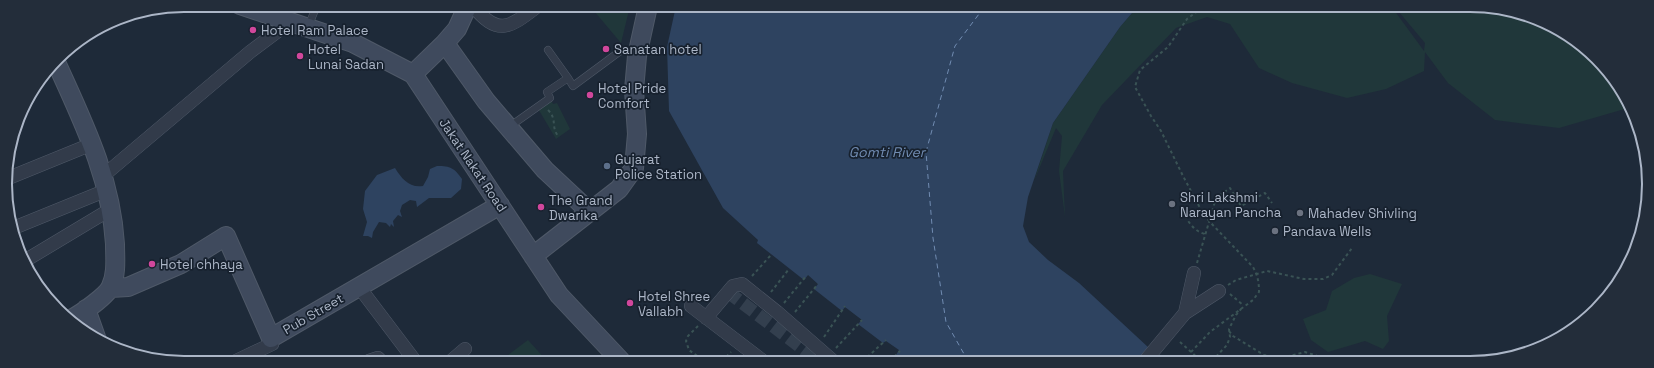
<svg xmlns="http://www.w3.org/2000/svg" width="1654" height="368" font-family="'Space Grotesk',sans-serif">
<rect width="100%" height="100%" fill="#1e2a39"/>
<path fill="#20373a" d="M589,5L630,6L621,43Z
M1138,6H1391L1424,51L1425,43L1394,6L1494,7L1560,29L1612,75L1628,108L1559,128L1495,120L1448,83L1425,52L1424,71L1386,89L1347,98L1292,83L1259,68L1230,24L1207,17L1176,28L1102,105L1063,171L1065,217L1059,171L1062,136L1056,128L1034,181L1053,123L1120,27Z
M550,98L553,104L557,103L570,129L556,139L537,107Z
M1370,274L1402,284L1387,316L1389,341L1383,349L1365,341L1328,352L1311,340L1303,319L1326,310L1332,291L1354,278Z
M528,340L547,361H500Z"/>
<path fill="#2e4360" d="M676,6H1138L1120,27L1053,123L1028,197L1023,226L1029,242L1048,260L1079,283L1163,361H904L896,355L899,350L886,341L883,343L858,324L862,320L845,307L842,311L814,289L818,284L808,275L804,280L757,243L758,240L723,208L669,111L667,47Z
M437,166C451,166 454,168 462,179L461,189L451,198H429L417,207L416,201L410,200L402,205L400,211L402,217L398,215L393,221L394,227L391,224L390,227L386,223L379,222L373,232L372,238L368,236H363L367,222L363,209L365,191L377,175L395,168C402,179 409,188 423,186L428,177L430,169Z"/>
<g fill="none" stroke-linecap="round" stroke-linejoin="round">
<path stroke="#718cb2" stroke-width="1" stroke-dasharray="5 4" stroke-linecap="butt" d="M968,361L946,322L933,238L926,152L955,46L985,6"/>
<path stroke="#333f4e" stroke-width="13" stroke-dasharray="13 6" stroke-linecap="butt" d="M728,292L819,361"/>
<g stroke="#4f5968" stroke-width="8">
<path id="lane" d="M308,27L317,5
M568,78L573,86L619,52
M509,127L550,98L547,92L568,78L548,50"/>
</g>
<g stroke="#4f5968" stroke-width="14">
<path id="street" d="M472,5C499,38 510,27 539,5
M103,176L250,52L290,22
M6,179L92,144
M11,229L107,190
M26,260L111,209
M359,287L415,361
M691,306L763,361
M1185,313L1219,291
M706,318L733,286L742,284L777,312L833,361
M236,361L272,344L271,338
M369,361L378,358L381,361
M451,361L465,349
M1145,361L1185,313L1194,273"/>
</g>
<g stroke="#4f5968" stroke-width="20">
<path id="secondary" d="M240,5L353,43L413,74L559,295L621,361
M444,44L457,29L468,5
M56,62C83,122 111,177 115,244C115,258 117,273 111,286C108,295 81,314 71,319
M413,74L444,44L449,49L486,101L545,170L590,212
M533,256L619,189L634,168L637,134L634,90L637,56L648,6
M111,288L128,287L181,264L226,236L271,338L500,205
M86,309L97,340"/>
</g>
<path stroke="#3a5355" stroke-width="2" stroke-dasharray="3 3" stroke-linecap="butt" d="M548,110C558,120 550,127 559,137
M1182,211C1188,221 1193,231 1205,234
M1197,263L1216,198L1230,188L1241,206L1265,193L1272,203
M752,276L771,255
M1228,285L1236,280L1267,271L1304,279H1323L1332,275L1352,248
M771,292L789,269
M1230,294L1243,305
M784,303L807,275
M795,312L818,284
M698,326L688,336L686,341L689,350L704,361
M1229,331L1233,336L1264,355L1281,358L1305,352L1330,360L1356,361
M824,337L845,306
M1180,342L1201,361
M836,348L862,320
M1191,352L1210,332L1253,300L1259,292C1259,283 1258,276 1253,267L1209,221L1199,206L1183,176L1161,131L1151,116L1135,87L1140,70L1168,47L1187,19L1199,10L1201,6
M722,361L731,352
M863,361L886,340
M890,361L900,351
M1212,361L1227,345L1230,337L1229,329L1236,315L1241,309"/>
<use href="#lane" stroke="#323b4a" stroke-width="7"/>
<use href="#street" stroke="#323b4a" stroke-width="13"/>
<use href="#secondary" stroke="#3f4a5d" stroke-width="18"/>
</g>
<g fill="#d1479c" stroke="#17212e" stroke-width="1.5">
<circle cx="253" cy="30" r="4"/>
<circle cx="606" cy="49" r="4"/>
<circle cx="300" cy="56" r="4"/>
<circle cx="590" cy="95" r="4"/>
<circle cx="541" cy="207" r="4"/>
<circle cx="152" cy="264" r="4"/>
<circle cx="630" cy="303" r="4"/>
</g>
<circle fill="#5c6f8a" stroke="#17212e" stroke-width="1.5" cx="607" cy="166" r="4"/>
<g fill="#6b7280" stroke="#17212e" stroke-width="1.5">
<circle cx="1172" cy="204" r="4"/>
<circle cx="1300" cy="213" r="4"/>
<circle cx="1275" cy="231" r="4"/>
</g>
<g text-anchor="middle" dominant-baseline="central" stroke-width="3.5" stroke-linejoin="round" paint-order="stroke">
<g font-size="13" fill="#acb6c7" stroke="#17212e" text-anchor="start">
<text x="261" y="30">Hotel Ram Palace</text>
<text x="308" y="49">Hotel<tspan x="308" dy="15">Lunai Sadan</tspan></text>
<text x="614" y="49">Sanatan hotel</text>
<text x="598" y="88">Hotel Pride<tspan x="598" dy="15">Comfort</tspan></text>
<text x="615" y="159">Gujarat<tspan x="615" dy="15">Police Station</tspan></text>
<text x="1180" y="197">Shri Lakshmi<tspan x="1180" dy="15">Narayan Pancha</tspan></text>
<text x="549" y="200">The Grand<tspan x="549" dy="15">Dwarika</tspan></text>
<text x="1308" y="213">Mahadev Shivling</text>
<text x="1283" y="231">Pandava Wells</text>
<text x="160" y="264">Hotel chhaya</text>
<text x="638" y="296">Hotel Shree<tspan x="638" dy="15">Vallabh</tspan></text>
</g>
<g font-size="13" fill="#acb6c7" stroke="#17212e">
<text transform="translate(473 165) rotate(56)">Jakat Nakat Road</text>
<text transform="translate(313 314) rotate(-30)">Pub Street</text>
</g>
<g font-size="14" font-style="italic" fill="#718cb2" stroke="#17212e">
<text x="887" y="152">Gomti River</text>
</g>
</g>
<path d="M0 0H1654V368H0ZM184 12H1470A172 172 0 0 1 1642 184V184A172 172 0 0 1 1470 356H184A172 172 0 0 1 12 184V184A172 172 0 0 1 184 12Z" fill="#232d3a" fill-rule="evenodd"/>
<path fill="none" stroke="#acb6c7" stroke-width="2" d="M184 12H1470A172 172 0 0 1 1642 184V184A172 172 0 0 1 1470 356H184A172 172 0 0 1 12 184V184A172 172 0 0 1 184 12Z"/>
</svg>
